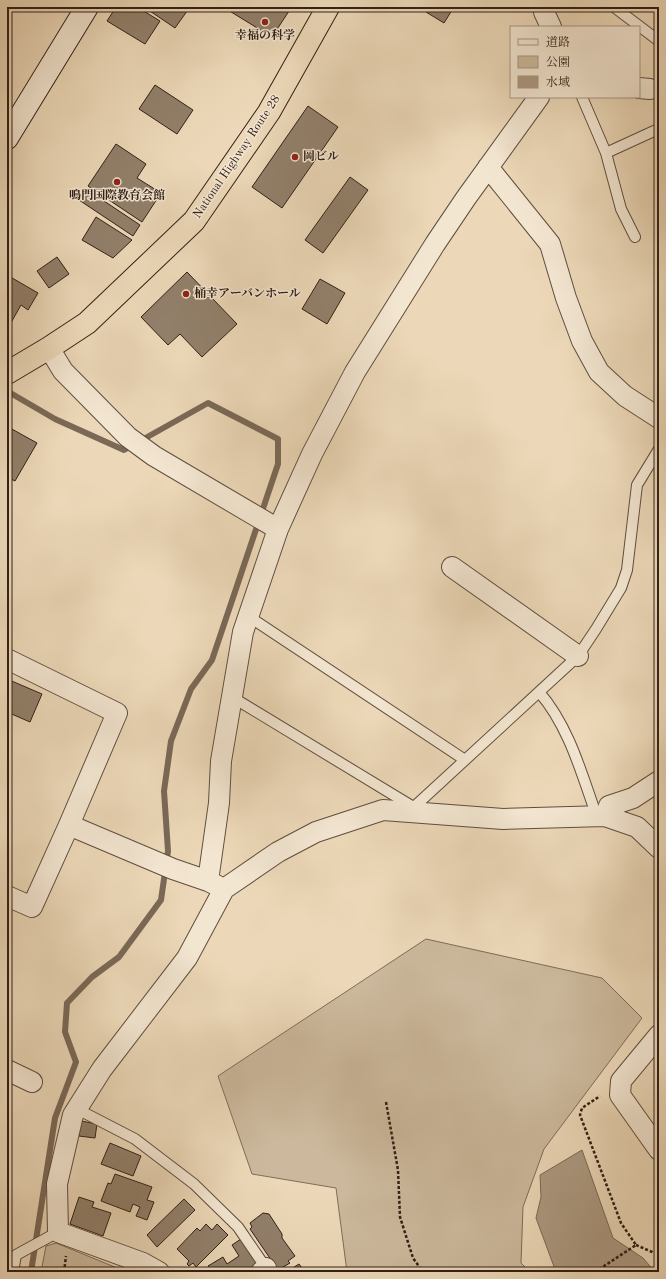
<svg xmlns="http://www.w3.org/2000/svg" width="666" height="1279" font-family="'Old Standard TT','Noto Serif JP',serif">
<rect width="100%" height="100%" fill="#ecd8b8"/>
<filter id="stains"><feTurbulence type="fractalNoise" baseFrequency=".005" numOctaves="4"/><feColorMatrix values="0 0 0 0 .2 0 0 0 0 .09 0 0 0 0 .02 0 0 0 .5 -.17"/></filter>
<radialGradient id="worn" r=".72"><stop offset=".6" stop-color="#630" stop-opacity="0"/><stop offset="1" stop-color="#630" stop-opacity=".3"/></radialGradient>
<path fill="#ccb99d" stroke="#7e6c5a" d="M426,939L602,978L642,1018L544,1149L523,1207L521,1263L530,1272H347L336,1188L252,1174L218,1076Z
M56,1243L127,1272H41L46,1246Z"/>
<path fill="#ac9981" stroke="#7a6957" d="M582,1150L613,1238L643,1258L655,1272H556L536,1218L541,1197L540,1175Z"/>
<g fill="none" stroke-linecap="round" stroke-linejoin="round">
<path stroke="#7a6957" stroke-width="6" d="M7,391L55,419L124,450L208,403L278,439V464L212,660L191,689L171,741L164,791L168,851L161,900L119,957L92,977L67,1003L65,1032L76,1062L55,1118L31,1272"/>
</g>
<path fill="#92806b" stroke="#302017" d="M116,7H137L160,21L145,44L107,21Z
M144,7H190L175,28Z
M223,7H290L291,8L272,37Z
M429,7H454L444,23L426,12Z
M155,85L193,110L177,134L139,109Z
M308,106L338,127L282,208L252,187Z
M116,144L146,164L137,178L161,193L142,222L88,186Z
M350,177L368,190L323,253L305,240Z
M86,189L140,225L133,236L79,200Z
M96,217L132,240L113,258L82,240Z
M57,257L69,274L49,288L37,271Z
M187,272L237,324L202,357L180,334L168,345L141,317Z
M7,275L38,293L28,310L21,305L8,328L7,327Z
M320,279L345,293L327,324L302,309Z
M10,428L37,443L15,481L7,477V433Z
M7,679L42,694L30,722L7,712Z
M81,1121L97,1124L95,1138L79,1136Z
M110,1143L141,1156L133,1176L101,1164Z
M115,1174L152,1187L147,1200L154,1202L147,1220L136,1216L140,1207L133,1204L130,1212L101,1201L108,1183L111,1184Z
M79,1197L94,1202L92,1207L111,1213L103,1236L70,1224Z
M184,1199L195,1210L157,1247L147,1235Z
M263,1213L269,1214L282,1234V1238L295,1256L288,1261L290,1263L278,1270L250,1229L252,1227L250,1223Z
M206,1224L212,1230L217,1224L228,1235L196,1267L193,1263L189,1266L187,1264L189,1261L177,1249L197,1228L200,1231Z
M241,1239L258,1265L247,1272H212L208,1266L223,1257L227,1264L239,1256L232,1245Z
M299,1264L305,1272H292L291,1269Z"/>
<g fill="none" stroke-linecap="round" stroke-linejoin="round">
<g stroke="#5f4e3f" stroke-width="12">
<path id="lane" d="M614,7L659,41
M582,97L606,153L621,209L635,237
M606,153L654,131L659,130
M248,616L465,760
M539,692C569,726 582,775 597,817
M232,697L415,808
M414,807L578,656L596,629L621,588L627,570L637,485L659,449
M77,1109L135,1139L194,1184L238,1227L266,1268
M13,1272L16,1255L58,1232"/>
</g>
<g stroke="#5f4e3f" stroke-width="22">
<path id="street" d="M545,7L544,12L551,27
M639,88L650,89
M488,167L550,244L566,298L582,341L599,372L625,396L659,418
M49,348L63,371L128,437L154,456L278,529
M452,567L578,656
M7,659L117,713L69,825L32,907L7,896
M605,816L609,806L633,798L659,781
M69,825L173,869L208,881L220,887
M208,881L219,803L221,761L243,632L278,529L312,454L355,372L435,244L466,198L539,97
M659,1035L621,1081L620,1095L659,1150
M7,1070L32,1082
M159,1272L143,1263L58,1232L57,1184L73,1115L102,1069L187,958L224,889L278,852L316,832L383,810L503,819L605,816L637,827L659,848
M261,1272L266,1268"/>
</g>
<g stroke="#302017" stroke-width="24">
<path id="secondary" d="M7,138L87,7"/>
</g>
<g stroke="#302017" stroke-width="24">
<path id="highway" d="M7,373L49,348L87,323L194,221L269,112L328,7"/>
</g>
<path stroke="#302017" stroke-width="2.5" stroke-dasharray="3 2" stroke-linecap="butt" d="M386,1102L398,1170L400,1217L413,1258L423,1272
M636,1245L659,1255
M64,1272L66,1256
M595,1272L636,1245L621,1223L580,1115L582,1108L600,1096"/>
<use href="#lane" stroke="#f3e6d1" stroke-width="10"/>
<use href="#street" stroke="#f3e6d1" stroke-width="20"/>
<use href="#secondary" stroke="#f3e6d1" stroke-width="22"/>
<use href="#highway" stroke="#ecd8b8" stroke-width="22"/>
</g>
<g fill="#8f2418" stroke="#f3e6d1" stroke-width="1.5">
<circle cx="265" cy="22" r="4"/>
<circle cx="295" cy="157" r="4"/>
<circle cx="117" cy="182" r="4"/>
<circle cx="186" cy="294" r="4"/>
</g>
<g text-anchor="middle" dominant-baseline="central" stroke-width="3" stroke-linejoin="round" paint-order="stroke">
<g font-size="12" font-weight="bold" fill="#302017" stroke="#f3e6d1">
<text x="265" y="36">幸福の科学</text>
<text x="303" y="157" text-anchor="start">岡ビル</text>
<text x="117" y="196">鳴門国際教育会館</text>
<text x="194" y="294" text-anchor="start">桶幸アーバンホール</text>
</g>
<g font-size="12" fill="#302017" stroke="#f3e6d1">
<text transform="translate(237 157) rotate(-56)">National Highway Route 28</text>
</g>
</g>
<rect width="666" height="1279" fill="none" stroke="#ecd8b8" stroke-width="24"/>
<rect x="8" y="8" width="650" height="1263" fill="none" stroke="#302017" stroke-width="2"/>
<rect x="12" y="12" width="642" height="1255" fill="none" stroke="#302017"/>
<rect x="510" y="26" width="130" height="72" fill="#f3e6d1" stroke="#a59787"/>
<rect x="518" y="39" width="20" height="6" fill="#f3e6d1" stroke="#a59787"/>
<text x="546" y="46" font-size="12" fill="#302017">道路</text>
<rect x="518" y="56" width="20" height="12" fill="#ccb99d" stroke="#a59787"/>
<text x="546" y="66" font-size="12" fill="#302017">公園</text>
<rect x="518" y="76" width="20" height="12" fill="#ac9981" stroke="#a59787"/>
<text x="546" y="86" font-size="12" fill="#302017">水域</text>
<rect width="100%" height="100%" filter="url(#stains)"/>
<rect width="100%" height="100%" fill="url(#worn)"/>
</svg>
